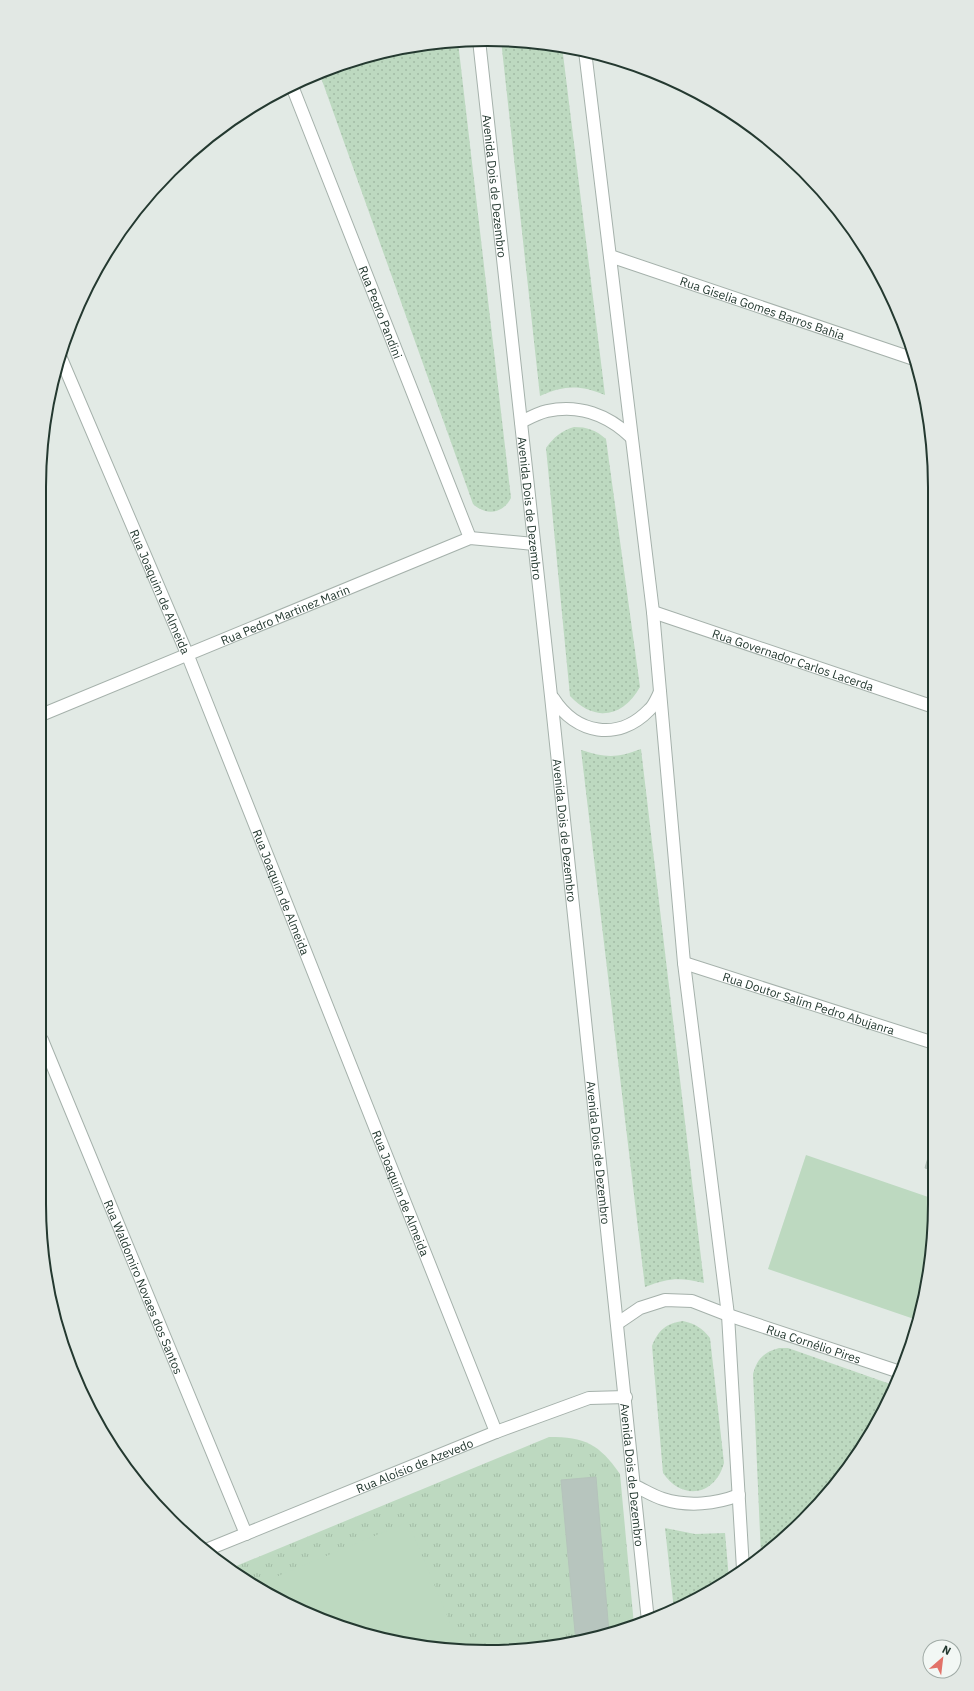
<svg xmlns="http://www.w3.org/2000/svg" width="974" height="1691" font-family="'IBM Plex Sans',sans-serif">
<defs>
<pattern id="grass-dots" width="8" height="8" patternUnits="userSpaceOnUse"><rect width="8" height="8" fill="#bdd9c0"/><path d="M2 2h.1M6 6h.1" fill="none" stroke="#a2bba5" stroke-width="1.8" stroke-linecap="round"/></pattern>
<pattern id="park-tufts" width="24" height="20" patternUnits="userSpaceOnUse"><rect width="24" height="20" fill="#bdd9c0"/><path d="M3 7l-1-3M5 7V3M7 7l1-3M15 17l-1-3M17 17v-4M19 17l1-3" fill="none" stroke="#a2bba5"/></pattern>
</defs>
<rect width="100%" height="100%" fill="#e2eae5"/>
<path fill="url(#grass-dots)" d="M501,40L562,46L605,395C580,385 565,385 540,396Z
M458,42L511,498C503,514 486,516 473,504L319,72L399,48Z
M574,427C587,427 596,430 606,439L640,687C623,718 594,722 570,696L546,448C554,437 561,431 574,427Z
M641,749L704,1283C680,1277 668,1278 645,1287L581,750C606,758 617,758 641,749Z
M683,1321C696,1324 702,1328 710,1338L724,1463C715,1496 682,1501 663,1473L652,1346C658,1330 667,1323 683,1321Z
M779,1348H788L893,1385L860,1453L782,1541L761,1556L753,1374C757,1359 764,1352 779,1348Z
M665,1528L695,1534L725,1533L729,1579L711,1592L674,1610Z"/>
<path fill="url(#park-tufts)" d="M549,1437C585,1437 599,1444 620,1474L634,1625L575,1643L516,1651L429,1648L371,1637L289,1606L238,1576L229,1569Z"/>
<path fill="#bdd9c0" d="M806,1155L934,1199V1234L917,1320L768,1269Z
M408,1522L461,1649C388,1647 318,1623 254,1586Z"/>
<path fill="#b7c5be" stroke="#b5c3bb" d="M934,1137V1171L925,1168Z
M596,1477L609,1633L576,1643L561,1480Z"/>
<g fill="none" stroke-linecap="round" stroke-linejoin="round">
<g stroke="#a5b1ab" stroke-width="14">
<g id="minor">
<path id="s1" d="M479,40L551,696L648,1621"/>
<path d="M585,51L653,612L684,963L728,1315L743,1569"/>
<path id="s2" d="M292,86L470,538"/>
<path id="s3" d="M610,256L914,359"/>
<path id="s4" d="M60,356L188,656L496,1432"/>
<path d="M521,422C529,418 538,413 547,411C579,404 608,415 631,437"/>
<path id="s5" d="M653,612L934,707"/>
<path d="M553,698C576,734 618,742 649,710C654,706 657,698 660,692"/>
<path id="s6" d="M41,715L470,538L534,544"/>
<path id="s7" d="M684,963L934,1043"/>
<path id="s8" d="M42,1040L246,1534"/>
<path id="s9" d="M618,1323L640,1308L665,1300L692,1301L728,1315L900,1372"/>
<path d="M635,1486C644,1490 653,1496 663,1499C688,1507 716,1504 739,1495"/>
<path id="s10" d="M206,1550L496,1432L589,1398L626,1397"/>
</g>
</g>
<use href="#minor" stroke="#fff" stroke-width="12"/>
</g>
<g text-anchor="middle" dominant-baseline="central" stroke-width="3" stroke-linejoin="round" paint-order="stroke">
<g font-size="12" fill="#243930" stroke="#f2f7f4">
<text stroke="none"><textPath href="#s1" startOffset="147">Avenida Dois de Dezembro</textPath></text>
<text stroke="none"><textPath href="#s3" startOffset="161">Rua Giselia Gomes Barros Bahia</textPath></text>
<text stroke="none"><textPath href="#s2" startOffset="243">Rua Pedro Pandini</textPath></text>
<text stroke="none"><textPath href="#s1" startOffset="471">Avenida Dois de Dezembro</textPath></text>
<text stroke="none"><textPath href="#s4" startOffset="256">Rua Joaquim de Almeida</textPath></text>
<text stroke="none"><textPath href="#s6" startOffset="264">Rua Pedro Martinez Marin</textPath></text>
<text stroke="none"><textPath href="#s5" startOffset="148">Rua Governador Carlos Lacerda</textPath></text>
<text stroke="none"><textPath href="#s1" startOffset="795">Avenida Dois de Dezembro</textPath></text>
<text stroke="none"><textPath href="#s4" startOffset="580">Rua Joaquim de Almeida</textPath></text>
<text stroke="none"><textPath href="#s7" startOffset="131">Rua Doutor Salim Pedro Abujanra</textPath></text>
<text stroke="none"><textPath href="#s1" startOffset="1119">Avenida Dois de Dezembro</textPath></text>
<text stroke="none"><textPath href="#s4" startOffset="904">Rua Joaquim de Almeida</textPath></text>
<text stroke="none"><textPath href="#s8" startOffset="267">Rua Waldomiro Novaes dos Santos</textPath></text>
<text stroke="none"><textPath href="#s9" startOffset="209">Rua Cornélio Pires</textPath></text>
<text stroke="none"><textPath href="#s10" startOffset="225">Rua Aloísio de Azevedo</textPath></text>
<text stroke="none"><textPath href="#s1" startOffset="1443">Avenida Dois de Dezembro</textPath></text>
</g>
</g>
<path d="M0 0H974V1691H0ZM487 46H487A441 441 0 0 1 928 487V1204A441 441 0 0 1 487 1645H487A441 441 0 0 1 46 1204V487A441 441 0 0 1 487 46Z" fill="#e2e8e4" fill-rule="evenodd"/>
<path fill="none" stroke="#243930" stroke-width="2" d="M487 46H487A441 441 0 0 1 928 487V1204A441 441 0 0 1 487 1645H487A441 441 0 0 1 46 1204V487A441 441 0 0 1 487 46Z"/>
<g transform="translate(942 1659) rotate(28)"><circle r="19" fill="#f2f7f4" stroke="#a0aba6"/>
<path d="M0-3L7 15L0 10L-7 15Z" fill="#e27268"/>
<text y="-6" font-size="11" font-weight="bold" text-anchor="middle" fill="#243930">N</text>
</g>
</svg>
